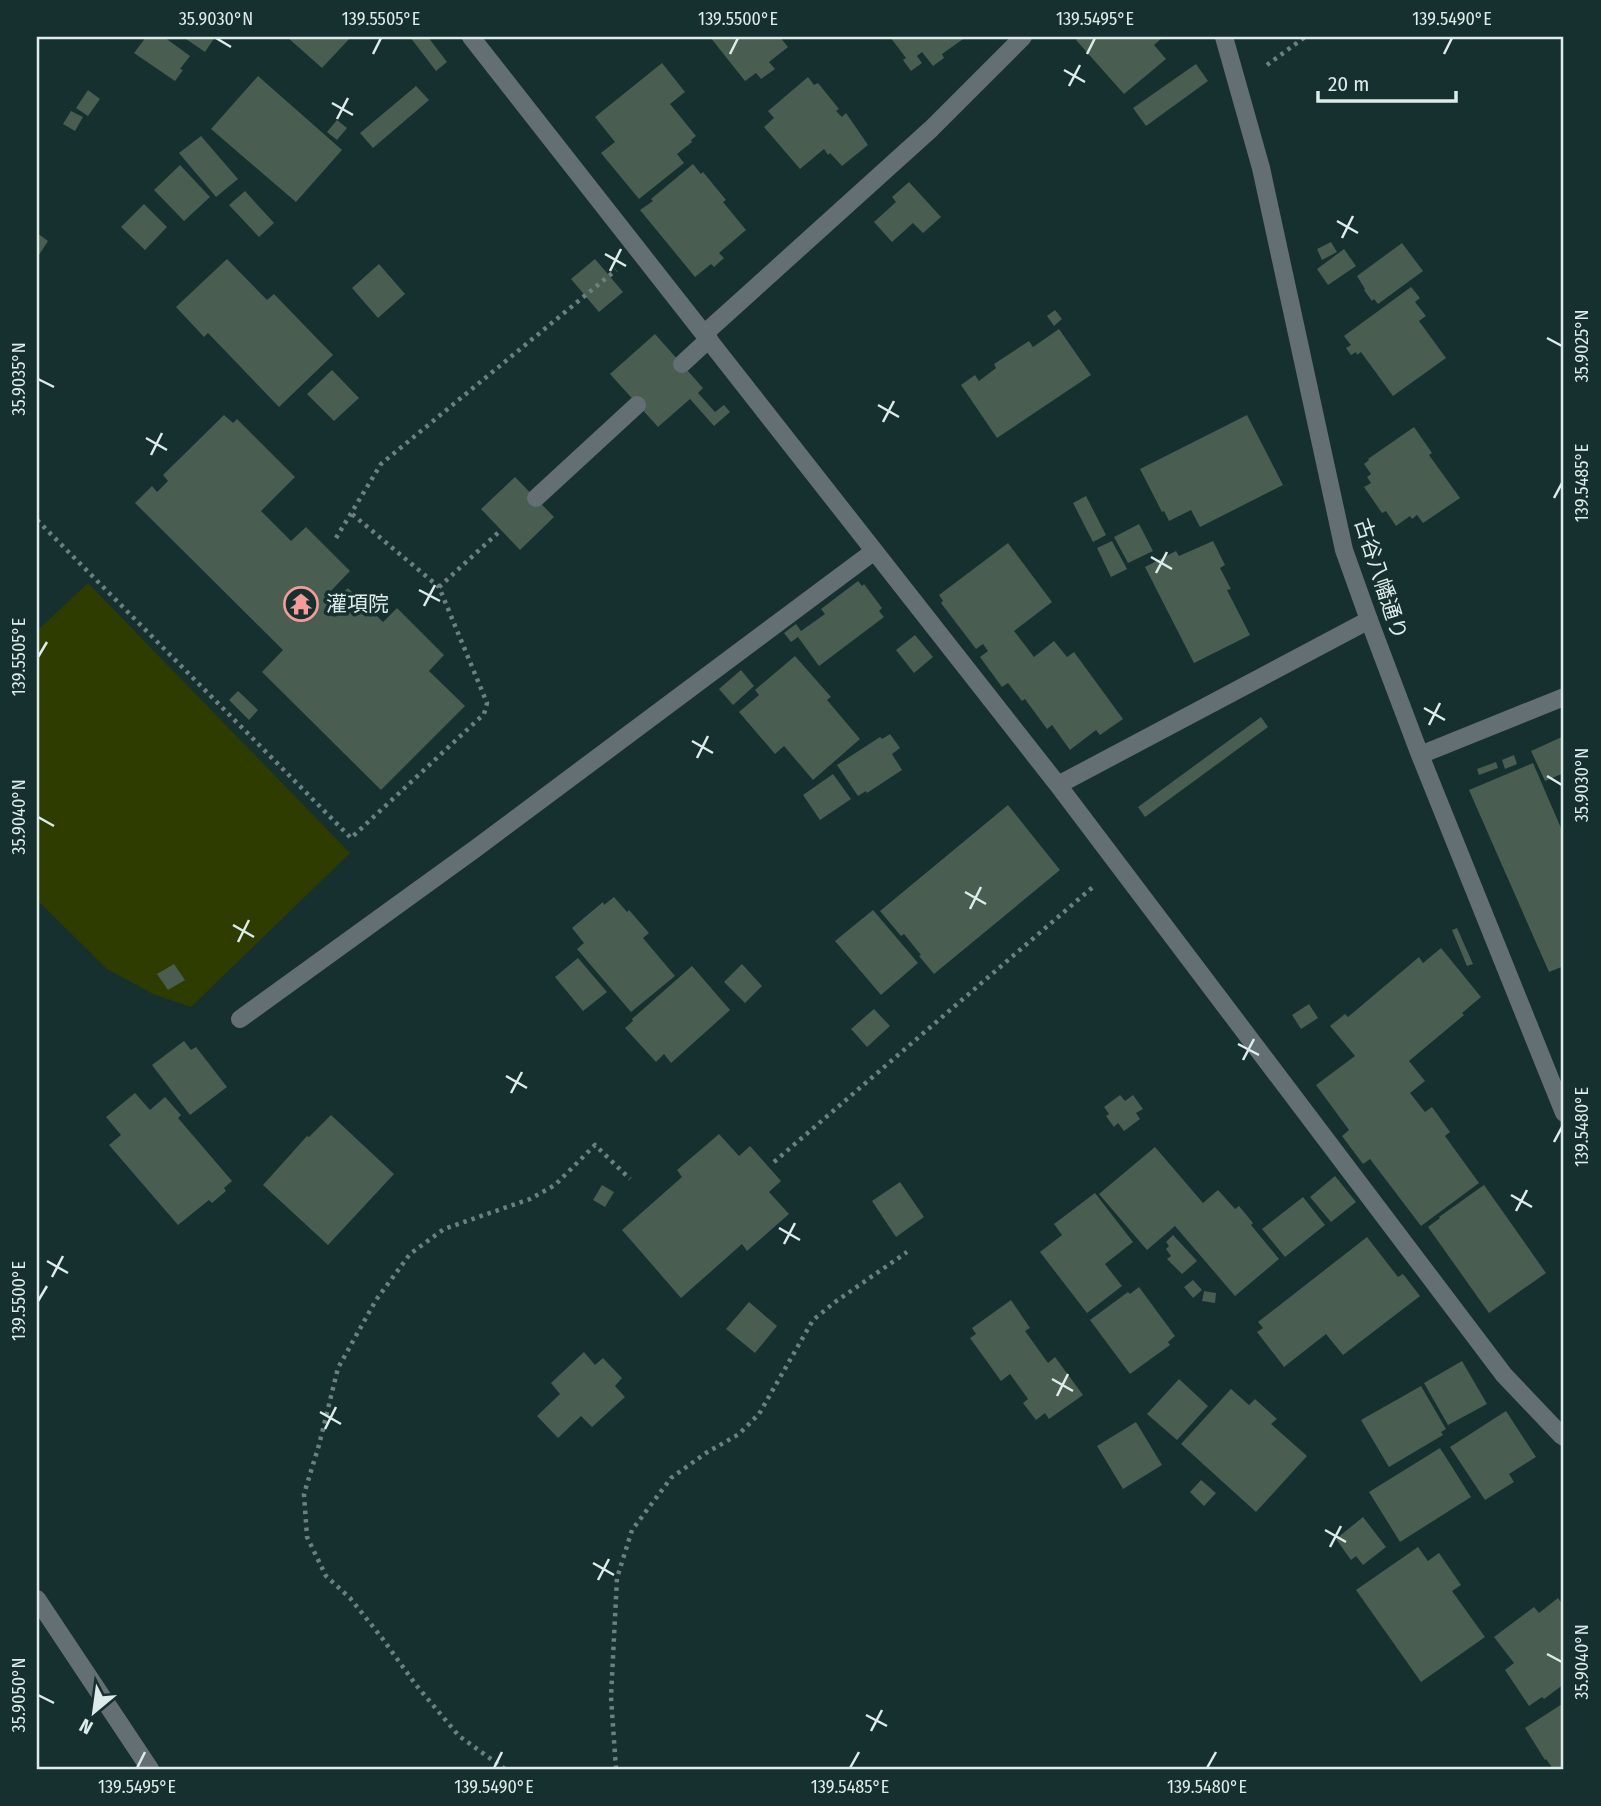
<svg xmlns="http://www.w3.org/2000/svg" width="1601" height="1806" font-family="'Fira Sans Condensed','Noto Sans JP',sans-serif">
<rect width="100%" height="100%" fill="#16302f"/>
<path fill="#2e3c00" d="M88,583L350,853L191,1007L153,994L107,969L37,900V631Z"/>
<path fill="#495d50" d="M146,37H164L190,56L180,69L183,70L175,81L134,53Z
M183,37H215L205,52Z
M287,37H351L322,68Z
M410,37H428L447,62L436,71Z
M710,37H780L788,47L769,62L775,69L761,79L756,73L745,81Z
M890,37H966L942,54L944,58L933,66L922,52L917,56L922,63L911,71L903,60L906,58Z
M1080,37H1161L1162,38L1154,45L1166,59L1124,94L1076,40Z
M662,63L685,92L670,104L696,136L691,140L692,142L677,154L684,163L639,199L601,153L615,142L595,117Z
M1196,64L1208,81L1146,126L1133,108Z
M258,76L342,150L296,202L211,129Z
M808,77L814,85L818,83L839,109L836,111L842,117L846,113L868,145L842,166L830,153L828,155L824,149L800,169L764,127L774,118L768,111Z
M416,86L429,100L373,148L360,133Z
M88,90L100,99L88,116L76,108Z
M71,111L83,117L75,131L63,124Z
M337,120L347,128L337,140L327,132Z
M201,136L238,179L216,197L179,153Z
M693,164L701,174L703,172L726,200L723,202L746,230L719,253L724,258L714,267L711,264L695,277L640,210L653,201L651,199Z
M180,165L210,197L184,221L154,190Z
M909,182L941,217L923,233L913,223L892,242L874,222L896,202L892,197Z
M245,191L274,223L259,237L229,205Z
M144,204L167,227L145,250L121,227Z
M37,233L48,241L37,258Z
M1331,242L1337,252L1322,260L1317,249Z
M1402,243L1423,271L1378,304L1374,299L1372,301L1364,290L1365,289L1357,276Z
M1344,249L1356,266L1328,285L1317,269Z
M227,259L267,300L274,294L333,355L279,407L208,333L204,337L176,307Z
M595,259L623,292L599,312L571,279Z
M379,264L405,294L378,318L352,288Z
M1411,287L1420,298L1415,302L1426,316L1419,321L1446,358L1393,396L1361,352L1357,355L1356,352L1351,355L1346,348L1351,345L1344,336Z
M1055,310L1062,319L1054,326L1047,316Z
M1059,329L1091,375L997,438L961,385L975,375L979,381L996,368L994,364L1029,341L1033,347Z
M655,334L703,388L698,393L715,412L724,405L730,412L714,426L690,399L658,427L610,374Z
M332,370L359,398L334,421L307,394Z
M224,415L233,423L237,419L295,477L261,511L291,541L306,527L350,571L328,594L335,600L348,588L383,622L397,608L444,655L429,671L465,706L381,790L262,672L283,650L135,503L152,486L157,492L168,481L163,475Z
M1247,415L1283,485L1200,527L1191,510L1169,521L1164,511L1162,512L1140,469Z
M1414,427L1432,453L1429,455L1460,498L1423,523L1417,515L1412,519L1410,516L1396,526L1386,511L1382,513L1364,487L1371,483L1367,477L1371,474L1364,464L1369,460L1368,459Z
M515,477L554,517L520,550L481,509Z
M1086,496L1106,535L1093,542L1073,503Z
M1139,524L1153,551L1128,563L1114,537Z
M1112,541L1127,569L1111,577L1097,548Z
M1213,541L1225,565L1220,568L1231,589L1227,590L1250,635L1194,663L1145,567L1176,551L1179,556Z
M1008,543L1052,602L1014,631L1034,657L1054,641L1067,657L1074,652L1123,719L1100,735L1096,730L1070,750L1052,725L1047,729L1025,699L1022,701L1008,683L1002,687L980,657L988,651L983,644L976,649L941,603L943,601L939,595Z
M858,581L862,586L864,584L882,608L879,611L884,617L819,666L798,637L791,642L784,633L796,624L801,631L825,614L821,609Z
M915,635L933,657L914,673L896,650Z
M795,656L831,697L827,700L860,739L813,780L784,746L775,754L739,712L759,695L755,690Z
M741,670L754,686L733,705L719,689Z
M238,691L258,710L249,720L229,700Z
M1261,717L1268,727L1145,817L1138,807Z
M890,734L900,748L892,754L902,770L867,793L866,791L858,796L837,765L880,737L882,739Z
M1564,736V773L1545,781L1531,751Z
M1514,755L1517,764L1505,769L1502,760Z
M1496,762L1498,768L1479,775L1477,769Z
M1533,763L1564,835V966L1549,972L1469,790Z
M833,774L851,799L820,820L803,795Z
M1008,805L1060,870L934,974L919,956L921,955L904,934L901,936L880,911Z
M614,897L627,912L629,910L649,933L643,938L675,976L631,1012L577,949L584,943L572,928L603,902L604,905Z
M873,910L918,963L881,995L835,941Z
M1457,928L1473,964L1467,966L1452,930Z
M1441,948L1481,997L1462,1013L1464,1015L1409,1061L1425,1081L1410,1093L1425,1112L1432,1107L1450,1132L1445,1136L1479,1183L1421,1226L1370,1159L1363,1164L1342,1136L1349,1130L1316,1085L1355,1056L1330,1026L1345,1014L1348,1017L1419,957L1423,963Z
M578,958L607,992L583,1011L555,977Z
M174,964L185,980L168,990L157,974Z
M742,964L762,986L745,1003L724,982Z
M692,966L730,1010L671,1063L664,1054L656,1062L625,1028L633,1021L632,1019Z
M1309,1004L1318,1018L1301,1029L1292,1015Z
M874,1009L890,1026L867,1047L851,1029Z
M184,1041L191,1050L196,1047L227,1087L190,1115L152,1065Z
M135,1093L150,1110L165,1097L181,1115L178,1118L232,1181L224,1188L226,1191L212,1203L209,1200L178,1225L109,1145L121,1135L106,1117Z
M1120,1095L1125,1101L1133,1095L1143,1109L1136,1113L1140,1119L1124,1131L1118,1123L1114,1127L1106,1116L1109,1114L1104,1107Z
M331,1115L394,1174L328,1245L263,1185L307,1136L309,1137Z
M719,1134L739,1156L750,1146L781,1181L769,1192L789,1214L747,1251L742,1244L681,1298L622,1230L682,1177L677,1170Z
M1155,1147L1203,1203L1218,1190L1235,1209L1239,1206L1253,1223L1251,1225L1279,1259L1235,1296L1175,1226L1147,1250L1099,1194Z
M1335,1176L1356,1202L1331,1222L1310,1197Z
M900,1182L924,1217L896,1237L872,1201Z
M602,1185L614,1192L605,1207L593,1200Z
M1484,1185L1546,1273L1489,1313L1428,1227L1440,1218L1439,1217Z
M1095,1193L1133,1242L1105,1264L1122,1286L1087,1313L1040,1252L1062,1235L1054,1224Z
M1303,1197L1325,1225L1285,1257L1262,1229Z
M1173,1235L1197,1261L1182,1274L1167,1259L1171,1256L1166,1249L1169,1246L1166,1242Z
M1367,1237L1398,1277L1403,1274L1420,1296L1343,1355L1326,1334L1284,1367L1257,1332L1263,1328L1258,1322Z
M1193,1280L1202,1290L1193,1298L1184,1287Z
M1139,1287L1175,1336L1168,1342L1170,1345L1130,1374L1090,1320L1128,1292L1130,1294Z
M1204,1291L1216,1293L1215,1303L1202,1301Z
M1011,1300L1030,1328L1025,1331L1048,1363L1055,1357L1083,1395L1049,1419L1045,1413L1036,1420L1023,1403L1028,1399L1010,1374L1001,1381L970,1338L976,1334L972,1328Z
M749,1302L777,1326L755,1353L726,1329Z
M584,1352L595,1365L603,1358L622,1378L615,1386L625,1397L592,1427L581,1416L558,1438L537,1416L560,1394L551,1383Z
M1462,1361L1487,1404L1448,1425L1424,1383Z
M1179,1379L1208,1406L1177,1440L1147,1414Z
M1421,1386L1446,1429L1441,1432L1443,1435L1389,1467L1361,1420Z
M1231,1389L1249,1405L1255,1399L1277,1419L1271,1424L1307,1456L1256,1512L1181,1444Z
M1506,1411L1536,1457L1509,1474L1514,1482L1485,1500L1450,1447Z
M1136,1422L1162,1465L1123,1489L1097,1446Z
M1440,1448L1471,1497L1400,1542L1369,1492Z
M1201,1480L1216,1493L1204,1506L1190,1492Z
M1363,1517L1386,1547L1363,1565L1356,1556L1351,1560L1336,1539Z
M1418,1547L1428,1561L1439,1553L1461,1585L1452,1591L1485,1637L1421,1682L1356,1590Z
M1558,1598L1564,1606V1684L1544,1699L1542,1697L1529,1706L1505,1670L1514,1663L1494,1637L1534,1607L1539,1613Z
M1562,1704L1564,1707V1769H1553L1546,1759L1545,1760L1525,1728Z"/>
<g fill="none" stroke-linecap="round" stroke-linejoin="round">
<path stroke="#6c817f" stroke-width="4.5" stroke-dasharray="3.5 5" stroke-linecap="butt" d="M1267,65L1305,37
M37,520L351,838L484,714L487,703L439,587L352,514
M336,538L381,464L616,270
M439,587L501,530
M774,1162L1094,886
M505,1769L459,1736L416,1685L382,1638L350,1598L326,1576L307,1537L304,1494L319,1445L338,1368L376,1300L410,1254L444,1229L530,1199L555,1185L595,1145L630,1179
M616,1769L611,1697L617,1578L632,1530L671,1478L706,1453L739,1434L759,1414L813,1320L835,1302L907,1252"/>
<path stroke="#646f73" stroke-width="18" d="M682,364L709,339
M536,498L637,405
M240,1019L475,849L873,552"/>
<path stroke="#646f73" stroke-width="18" d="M471,37L1058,785L1504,1375L1561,1435L1564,1437
M704,334L931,129L1023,37
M1058,785L1369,620
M37,1599L150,1769"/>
<path stroke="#646f73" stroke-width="18" d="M1224,37L1261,168L1344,550L1369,620L1420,755L1564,1113
M1420,755L1564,697"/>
</g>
<path fill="none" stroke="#ddecea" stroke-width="2.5" d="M216,38L231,47M373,54L381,38M730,54L738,38M1087,54L1095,38M1444,54L1452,38M1064,70L1085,82M1069,86L1080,65M332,103L353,115M337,119L348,98M1337,221L1358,233M1342,238L1353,216M605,254L626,266M610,271L621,249M1547,338L1562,346M38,379L54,387M878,405L899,417M883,422L894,401M146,438L167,450M151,455L162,433M1554,498L1562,483M1151,557L1172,569M1156,573L1167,552M419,590L440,601M424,606L435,585M38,657L47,642M1424,708L1445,720M1429,725L1440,703M692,741L713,753M697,758L708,736M1547,776L1562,785M38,817L54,826M965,892L986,904M970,909L981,887M233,925L254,937M238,942L249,920M1238,1044L1259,1055M1243,1060L1254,1039M506,1076L527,1088M511,1093L522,1072M1554,1142L1562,1127M1511,1195L1532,1207M1516,1211L1527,1190M779,1228L800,1240M784,1244L795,1223M47,1261L68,1273M52,1277L63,1256M38,1301L47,1286M1052,1379L1073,1391M1057,1396L1068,1374M320,1412L341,1424M325,1429L336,1407M1325,1530L1346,1542M1330,1547L1341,1526M593,1563L614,1575M598,1580L609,1559M1547,1654L1562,1662M38,1695L54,1703M866,1715L887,1726M871,1731L882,1710M137,1768L145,1752M494,1768L502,1752M850,1768L859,1752M1207,1768L1216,1752"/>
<defs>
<g id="temple-ring" transform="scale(1.75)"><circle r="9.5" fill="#16302f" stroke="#f59b9a" stroke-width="1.5"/><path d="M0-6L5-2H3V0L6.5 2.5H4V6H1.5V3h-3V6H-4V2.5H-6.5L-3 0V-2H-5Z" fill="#f59b9a"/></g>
</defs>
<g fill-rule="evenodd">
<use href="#temple-ring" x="301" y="604"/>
</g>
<g text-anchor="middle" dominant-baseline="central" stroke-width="7" stroke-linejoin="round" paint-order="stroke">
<g font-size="21" fill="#ddecea" stroke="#16302f">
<text transform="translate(1381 579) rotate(72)">古谷八幡通り</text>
</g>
<g font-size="21" fill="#ddecea" stroke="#16302f" text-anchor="start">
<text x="326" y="604">灌項院</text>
</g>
</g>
<rect width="1601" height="1806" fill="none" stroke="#16302f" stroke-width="77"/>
<g transform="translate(94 1712) rotate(209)" stroke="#16302f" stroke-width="5" paint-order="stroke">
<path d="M0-5L12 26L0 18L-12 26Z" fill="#ddecea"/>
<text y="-10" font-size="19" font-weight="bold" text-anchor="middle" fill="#ddecea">N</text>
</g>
<path d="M1318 91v10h138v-10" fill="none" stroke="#ddecea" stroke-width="3.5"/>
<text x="1328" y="91" font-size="21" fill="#ddecea" stroke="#16302f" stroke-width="5" paint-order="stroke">20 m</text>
<rect x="38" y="38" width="1524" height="1730" fill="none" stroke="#ddecea" stroke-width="2.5"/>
<g font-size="18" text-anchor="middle" fill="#ddecea">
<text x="216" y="25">35.9030°N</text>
<text x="381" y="25">139.5505°E</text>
<text x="738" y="25">139.5500°E</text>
<text x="1095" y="25">139.5495°E</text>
<text x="1452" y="25">139.5490°E</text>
<text transform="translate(1582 346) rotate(-90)" y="6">35.9025°N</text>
<text transform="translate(19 379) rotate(-90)" y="6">35.9035°N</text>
<text transform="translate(1582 483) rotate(-90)" y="6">139.5485°E</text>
<text transform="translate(19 657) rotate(-90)" y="6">139.5505°E</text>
<text transform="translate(1582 785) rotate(-90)" y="6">35.9030°N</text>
<text transform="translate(19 817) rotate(-90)" y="6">35.9040°N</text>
<text transform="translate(1582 1127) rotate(-90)" y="6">139.5480°E</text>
<text transform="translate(19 1301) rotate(-90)" y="6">139.5500°E</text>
<text transform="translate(1582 1662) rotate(-90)" y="6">35.9040°N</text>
<text transform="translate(19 1695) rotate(-90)" y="6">35.9050°N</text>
<text x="137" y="1793">139.5495°E</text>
<text x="494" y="1793">139.5490°E</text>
<text x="850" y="1793">139.5485°E</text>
<text x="1207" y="1793">139.5480°E</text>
</g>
</svg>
